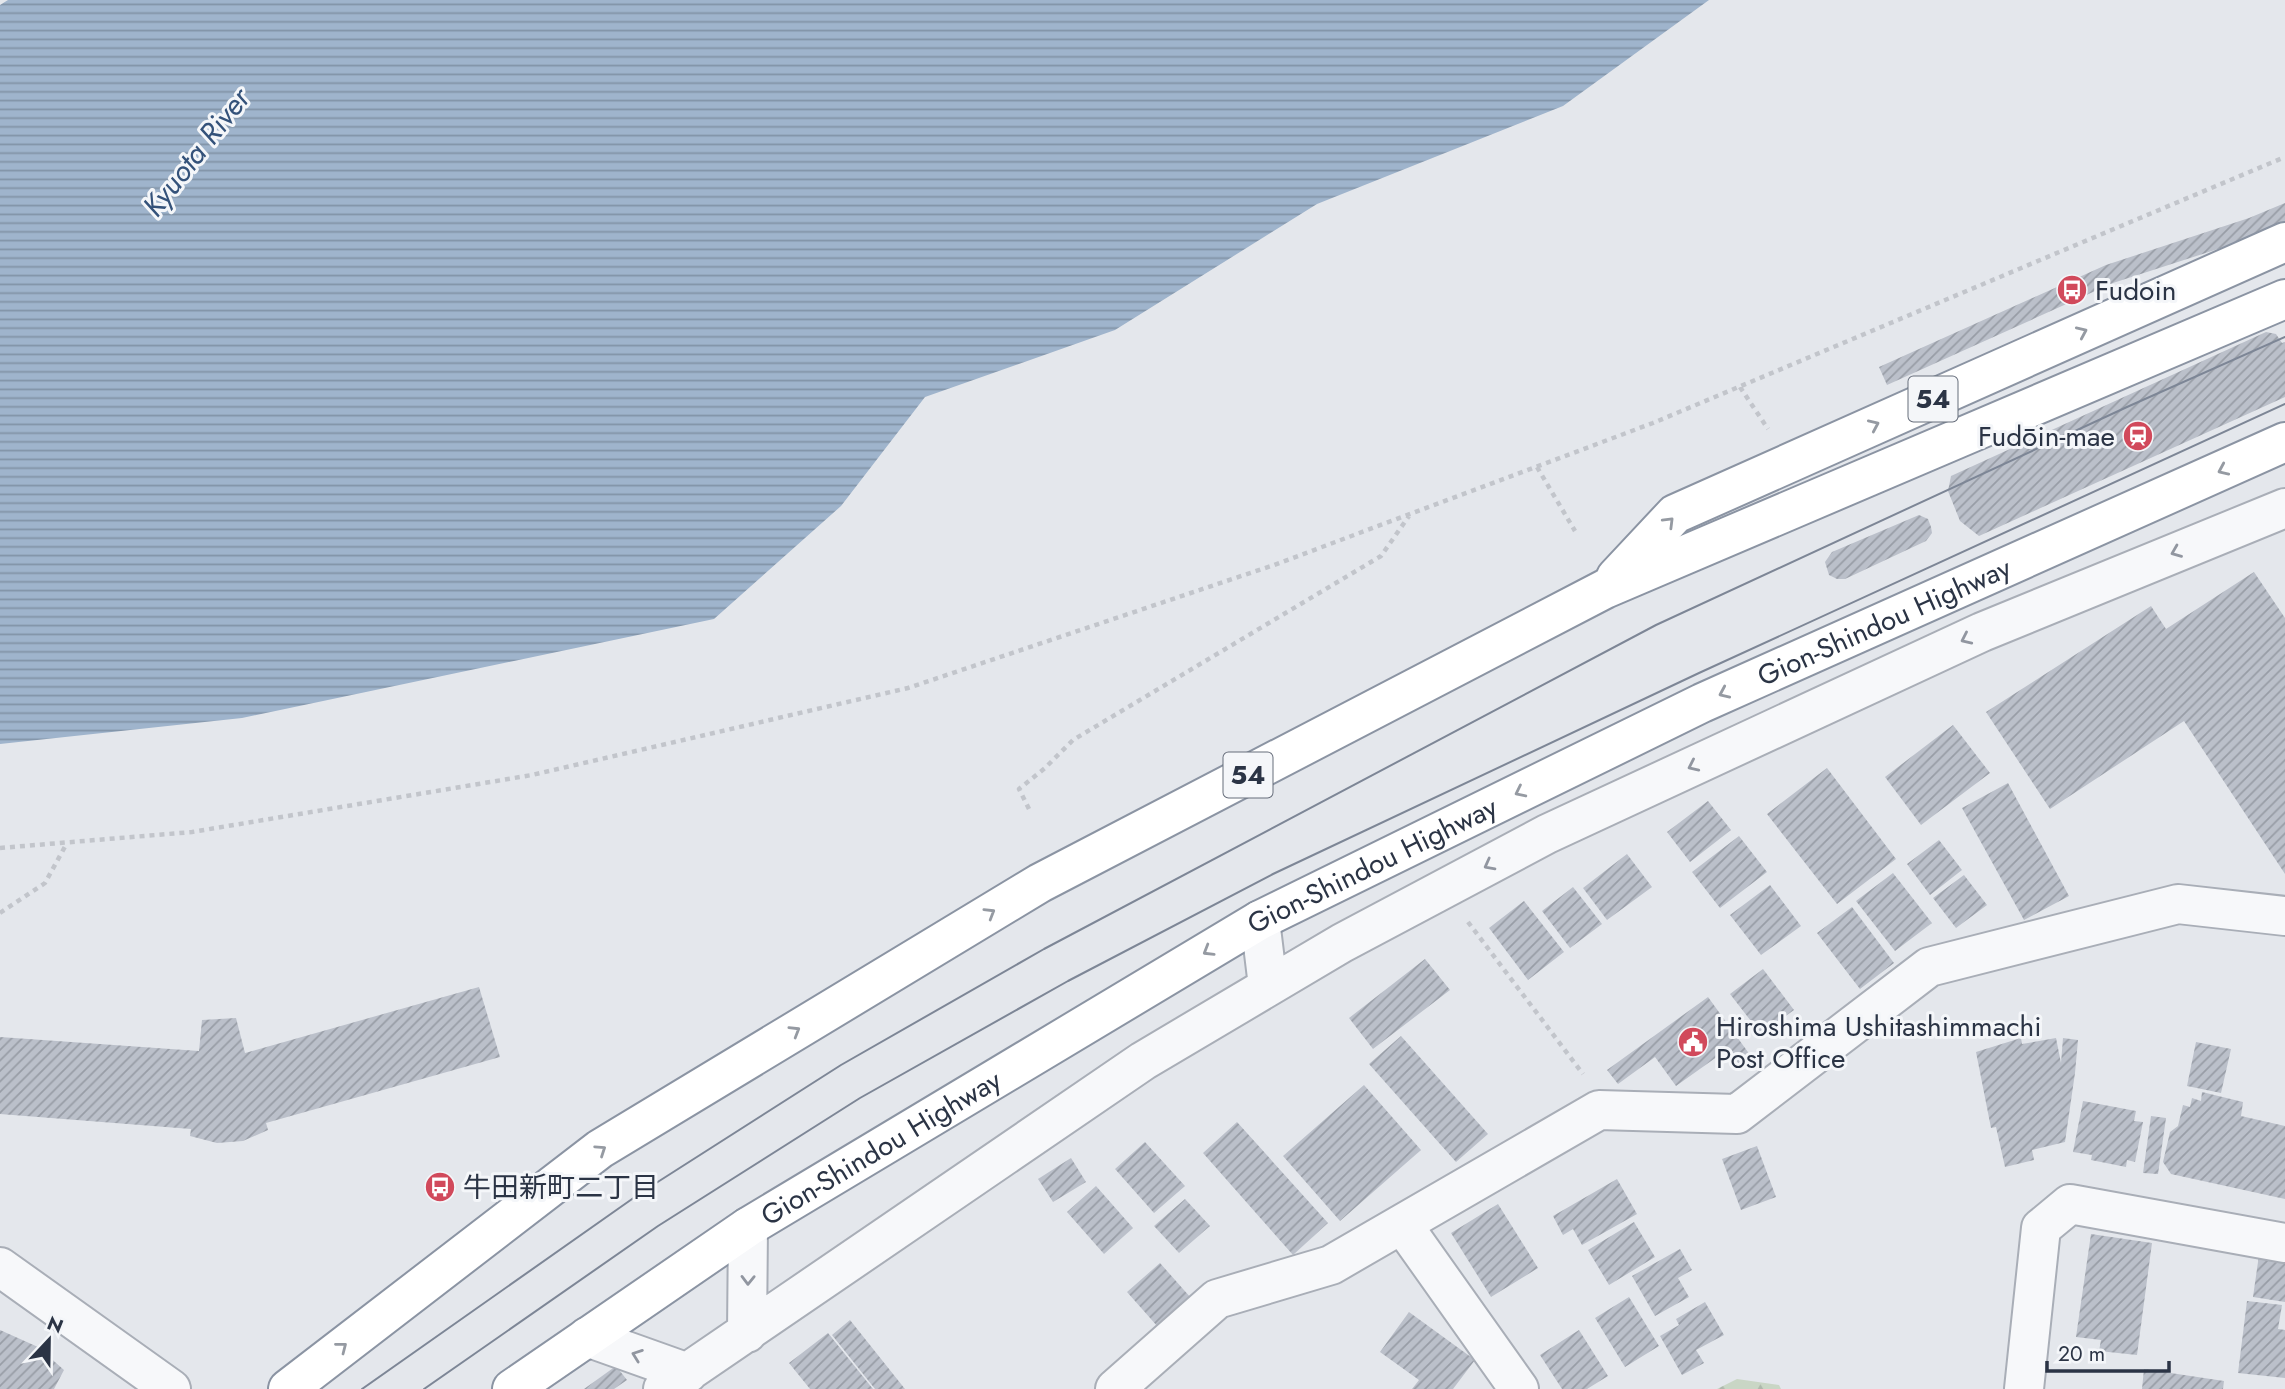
<svg xmlns="http://www.w3.org/2000/svg" width="2285" height="1389" font-family="Jost,'Noto Sans JP',sans-serif">
<defs>
<pattern id="forest-firs" width="22" height="20" patternUnits="userSpaceOnUse" patternTransform="scale(1.75)"><rect width="22" height="20" fill="#c9d6c5"/><path d="M5 1l3.5 6h-7zM16 11l3.5 6h-7z" fill="#adb8ab"/></pattern>
<pattern id="water-rules" width="6" height="5" patternUnits="userSpaceOnUse" patternTransform="scale(1.75)"><rect width="6" height="5" fill="#9fb4cc"/><path d="M0 2.5h6" fill="none" stroke="#8293a7"/></pattern>
<pattern id="building-hatch" width="6" height="6" patternUnits="userSpaceOnUse" patternTransform="scale(1.75)"><rect width="6" height="6" fill="#bbc0ca"/><path d="M-1 1l2-2M0 6l6-6M5 7l2-2" fill="none" stroke="#989da6"/></pattern>
</defs>
<rect width="100%" height="100%" fill="#e4e7ec"/>
<path fill="url(#forest-firs)" d="M1737,1379L1779,1385L1781,1389H1717Z"/>
<path fill="url(#water-rules)" d="M8,0H1709L1563,106L1317,204L1115,330L925,397L841,506L714,619L242,718L0,744V5Z"/>
<path fill="url(#building-hatch)" d="M2285,203V225L2255,237L2113,283L1887,385L1879,367L2106,265L2249,218Z
M2266,332L2276,334L2282,343L2285,342V397L1979,536L1960,521L1948,491L1951,476Z
M1919,515L1928,519L1931,527L1932,533L1926,541L1845,579H1837L1829,575L1825,562L1832,552Z
M2254,572L2285,618V874L2184,721L2050,809L1986,712L2151,606L2166,629Z
M1953,725L1990,773L1921,825L1885,777Z
M1827,768L1896,859L1837,904L1767,814Z
M2008,783L2069,896L2024,920L1962,808Z
M1708,801L1731,830L1690,862L1667,832Z
M1739,836L1767,872L1720,908L1692,872Z
M1939,840L1962,870L1930,895L1907,864Z
M1627,854L1652,887L1607,920L1583,888Z
M1893,873L1932,923L1895,951L1856,901Z
M1964,875L1987,905L1956,928L1933,898Z
M1770,885L1801,926L1761,955L1730,915Z
M1573,887L1602,924L1570,948L1542,911Z
M1524,901L1564,952L1528,980L1489,928Z
M1852,907L1894,963L1860,989L1817,933Z
M1425,959L1450,990L1373,1049L1349,1018Z
M1763,969L1794,1010L1761,1034L1730,994Z
M479,987L500,1057L266,1123L268,1130L243,1141L217,1143L190,1136L191,1129L0,1114V1037L199,1051L202,1020L236,1018L245,1053Z
M1708,997L1753,1059L1741,1067L1728,1049L1676,1086L1655,1057L1618,1084L1607,1070Z
M1401,1036L1488,1134L1456,1162L1369,1064Z
M2021,1038L2022,1044L2056,1038L2061,1063L2063,1038L2078,1040L2075,1073L2065,1142L2032,1150L2034,1160L2005,1167L1996,1127L1991,1128L1976,1052Z
M2196,1042L2231,1049L2221,1093L2187,1086Z
M1364,1085L1421,1150L1340,1221L1283,1156Z
M2202,1092L2243,1102L2241,1116L2285,1126V1199L2171,1174L2163,1162L2170,1132L2178,1126L2183,1105L2190,1107L2192,1098L2201,1101Z
M2083,1101L2136,1111L2134,1121L2143,1122L2135,1162L2127,1160L2126,1167L2091,1160L2092,1155L2073,1152Z
M2151,1116L2166,1118L2158,1174L2143,1173Z
M1237,1122L1328,1223L1293,1255L1203,1153Z
M1145,1142L1185,1186L1154,1213L1115,1169Z
M1757,1146L1776,1197L1741,1210L1722,1159Z
M1071,1158L1086,1182L1053,1202L1038,1179Z
M1617,1179L1637,1214L1582,1245L1573,1229L1563,1235L1553,1216Z
M1096,1186L1133,1228L1104,1254L1067,1212Z
M1185,1199L1210,1226L1179,1253L1154,1226Z
M1498,1204L1538,1268L1491,1297L1451,1233Z
M1634,1222L1655,1257L1609,1285L1588,1250Z
M2091,1234L2152,1243L2137,1355L2099,1351L2101,1340L2076,1337Z
M1680,1249L1692,1270L1678,1278L1689,1297L1655,1316L1632,1276Z
M2259,1255L2285,1259V1302L2253,1297Z
M1160,1263L1191,1298L1158,1327L1127,1292Z
M1629,1297L1659,1346L1625,1367L1595,1318Z
M2247,1301L2282,1305L2278,1329L2285,1330V1378L2238,1373Z
M1705,1302L1724,1335L1696,1350L1704,1363L1682,1375L1660,1336L1679,1325L1676,1319Z
M1409,1312L1475,1360L1453,1389H1412L1419,1380L1380,1352Z
M850,1320L905,1389H875L832,1335Z
M0,1330L38,1347L64,1370L54,1389H0Z
M1579,1330L1608,1376L1587,1389H1562L1540,1355Z
M828,1333L873,1389H810L789,1363Z
M616,1366L627,1380L614,1389H584Z
M2144,1369L2224,1381L2223,1389H2142Z"/>
<g fill="none" stroke-linecap="round" stroke-linejoin="round">
<g stroke="#a9aeb7" stroke-width="42">
<path id="minor" d="M1260,920L1268,986
M1402,1224L1519,1389
M0,1267L171,1389
M747,1333L748,1227
M587,1337L688,1373
M663,1389L1143,1061L1342,943L1547,834L1982,632L2285,508
M1115,1389L1217,1299L1331,1265L1599,1110L1737,1114L1929,967L2178,904L2285,916
M2024,1389L2041,1228L2070,1204L2285,1243"/>
</g>
<g stroke="#8b94a3" stroke-width="42">
<g id="highway">
<path d="M1616,577L1675,514L2285,242"/>
<path d="M288,1389L600,1149L1040,883L1605,589L2285,299"/>
<path id="s1" d="M512,1389L748,1227L1260,920L1702,703L2285,442"/>
</g>
</g>
<path stroke="#c2c5cb" stroke-width="4.5" stroke-dasharray="5 5" stroke-linecap="butt" d="M1740,387L1768,429
M1537,467L1575,531
M1029,809L1019,789L1045,768L1073,740L1381,556L1409,516
M0,848L192,832L532,775L908,688L1274,565L1653,423L2285,157
M0,913L45,883L67,843
M1468,922L1583,1074"/>
<use href="#minor" stroke="#f7f8fa" stroke-width="38"/>
<use href="#highway" stroke="#fff" stroke-width="38"/>
<path stroke="#7d8696" stroke-width="2" d="M362,1389L642,1192L841,1065L1044,949L1656,625L2127,407L2285,337
M424,1389L658,1226L860,1098L1068,981L1273,874L1699,673L2285,404"/>
</g>
<defs><path id="oneway-chevron" d="M-2-3.5L2.5 0L-2 3.5" fill="none" stroke-width="1.6" stroke-linecap="round" stroke-linejoin="round" transform="scale(1.75)"/></defs>
<g stroke="#959aa2">
<use href="#oneway-chevron" transform="translate(2082 332) rotate(-24)"/>
<use href="#oneway-chevron" transform="translate(1874 425) rotate(-24)"/>
<use href="#oneway-chevron" transform="translate(2223 470) rotate(156)"/>
<use href="#oneway-chevron" transform="translate(1669 522) rotate(-45)"/>
<use href="#oneway-chevron" transform="translate(1724 693) rotate(156)"/>
<use href="#oneway-chevron" transform="translate(1520 792) rotate(154)"/>
<use href="#oneway-chevron" transform="translate(990 913) rotate(-31)"/>
<use href="#oneway-chevron" transform="translate(1208 951) rotate(149)"/>
<use href="#oneway-chevron" transform="translate(795 1031) rotate(-31)"/>
<use href="#oneway-chevron" transform="translate(601 1150) rotate(-34)"/>
<use href="#oneway-chevron" transform="translate(342 1347) rotate(-38)"/>
</g>
<g stroke="#9196a0">
<use href="#oneway-chevron" transform="translate(2176 552) rotate(158)"/>
<use href="#oneway-chevron" transform="translate(1966 639) rotate(155)"/>
<use href="#oneway-chevron" transform="translate(1693 766) rotate(155)"/>
<use href="#oneway-chevron" transform="translate(1489 865) rotate(152)"/>
<use href="#oneway-chevron" transform="translate(748 1280) rotate(91)"/>
<use href="#oneway-chevron" transform="translate(637 1355) rotate(-160)"/>
</g>
<defs>
<g id="bus-disc" transform="scale(1.575)"><circle r="9.5" fill="#d1495b" stroke="#f4f6f9"/><path d="M-5-6H5V4H4V6H2V4H-2V6H-4V4H-5ZM-3.5-4V0h7V-4ZM-3.5 1.2v1.5H-2V1.2ZM2 1.2v1.5H3.5V1.2Z" fill="#fff"/></g>
<g id="station-disc" transform="scale(1.575)"><circle r="9.5" fill="#d1495b" stroke="#f4f6f9"/><path d="M-3-6H3Q5-6 5-4V2Q5 4 3 4L4.5 6H3L1.5 4h-3L-3 6H-4.5L-3 4Q-5 4-5 2V-4Q-5-6-3-6ZM-3.5-4v3h7v-3ZM-3.5 1v1.5H-2V1ZM2 1v1.5H3.5V1Z" fill="#fff"/></g>
<g id="civic-disc" transform="scale(1.575)"><circle r="9.5" fill="#d1495b" stroke="#f4f6f9"/><path d="M-.6-6.5H3V-4.5H.6V-3L4-1V1h2V6H-6V1h2V-1L-.6-3ZM-1.2 2.5V6h2.4V2.5Z" fill="#fff"/></g>
</defs>
<g fill-rule="evenodd">
<use href="#bus-disc" x="2072" y="290"/>
<use href="#station-disc" x="2138" y="436"/>
<use href="#civic-disc" x="1693" y="1042"/>
<use href="#bus-disc" x="440" y="1187"/>
</g>
<g text-anchor="middle" dominant-baseline="central" stroke-width="6" stroke-linejoin="round" paint-order="stroke">
<g fill="#f4f6f9" stroke="#676e7b" stroke-width="2">
<rect x="1908.5" y="376.5" width="49" height="45" rx="5"/>
<rect x="1223.5" y="752.5" width="49" height="45" rx="5"/>
</g>
<g font-size="26" font-weight="bold" fill="#2b3445">
<text x="1933" y="399">54</text>
<text x="1248" y="775">54</text>
</g>
<g font-size="28" fill="#2b3445" stroke="#f4f6f9" text-anchor="start">
<text x="2095" y="290">Fudoin</text>
<text x="2115" y="436" text-anchor="end">Fudōin-mae</text>
<text x="1716" y="1026">Hiroshima Ushitashimmachi<tspan x="1716" dy="32">Post Office</tspan></text>
<text x="463" y="1187">牛田新町二丁目</text>
</g>
<g font-size="28" fill="#2b3445" stroke="#f4f6f9">
<text stroke="none"><textPath href="#s1" startOffset="1575">Gion-Shindou Highway</textPath></text>
<text stroke="none"><textPath href="#s1" startOffset="1008">Gion-Shindou Highway</textPath></text>
<text stroke="none"><textPath href="#s1" startOffset="441">Gion-Shindou Highway</textPath></text>
</g>
<g font-size="30" font-style="italic" fill="#34527a" stroke="#f4f6f9">
<text transform="translate(196 152) rotate(-52)">Kyuota River</text>
</g>
</g>
<g transform="translate(49 1340) rotate(22)" stroke="#f4f6f9" stroke-width="5" paint-order="stroke">
<path d="M0-5L12 26L0 18L-12 26Z" fill="#2b3445"/>
<text y="-10" font-size="19" font-weight="bold" text-anchor="middle" fill="#2b3445">N</text>
</g>
<path d="M2047 1361v10h122v-10" fill="none" stroke="#2b3445" stroke-width="3.5"/>
<text x="2058" y="1361" font-size="21" fill="#2b3445" stroke="#f4f6f9" stroke-width="5" paint-order="stroke">20 m</text>
</svg>
